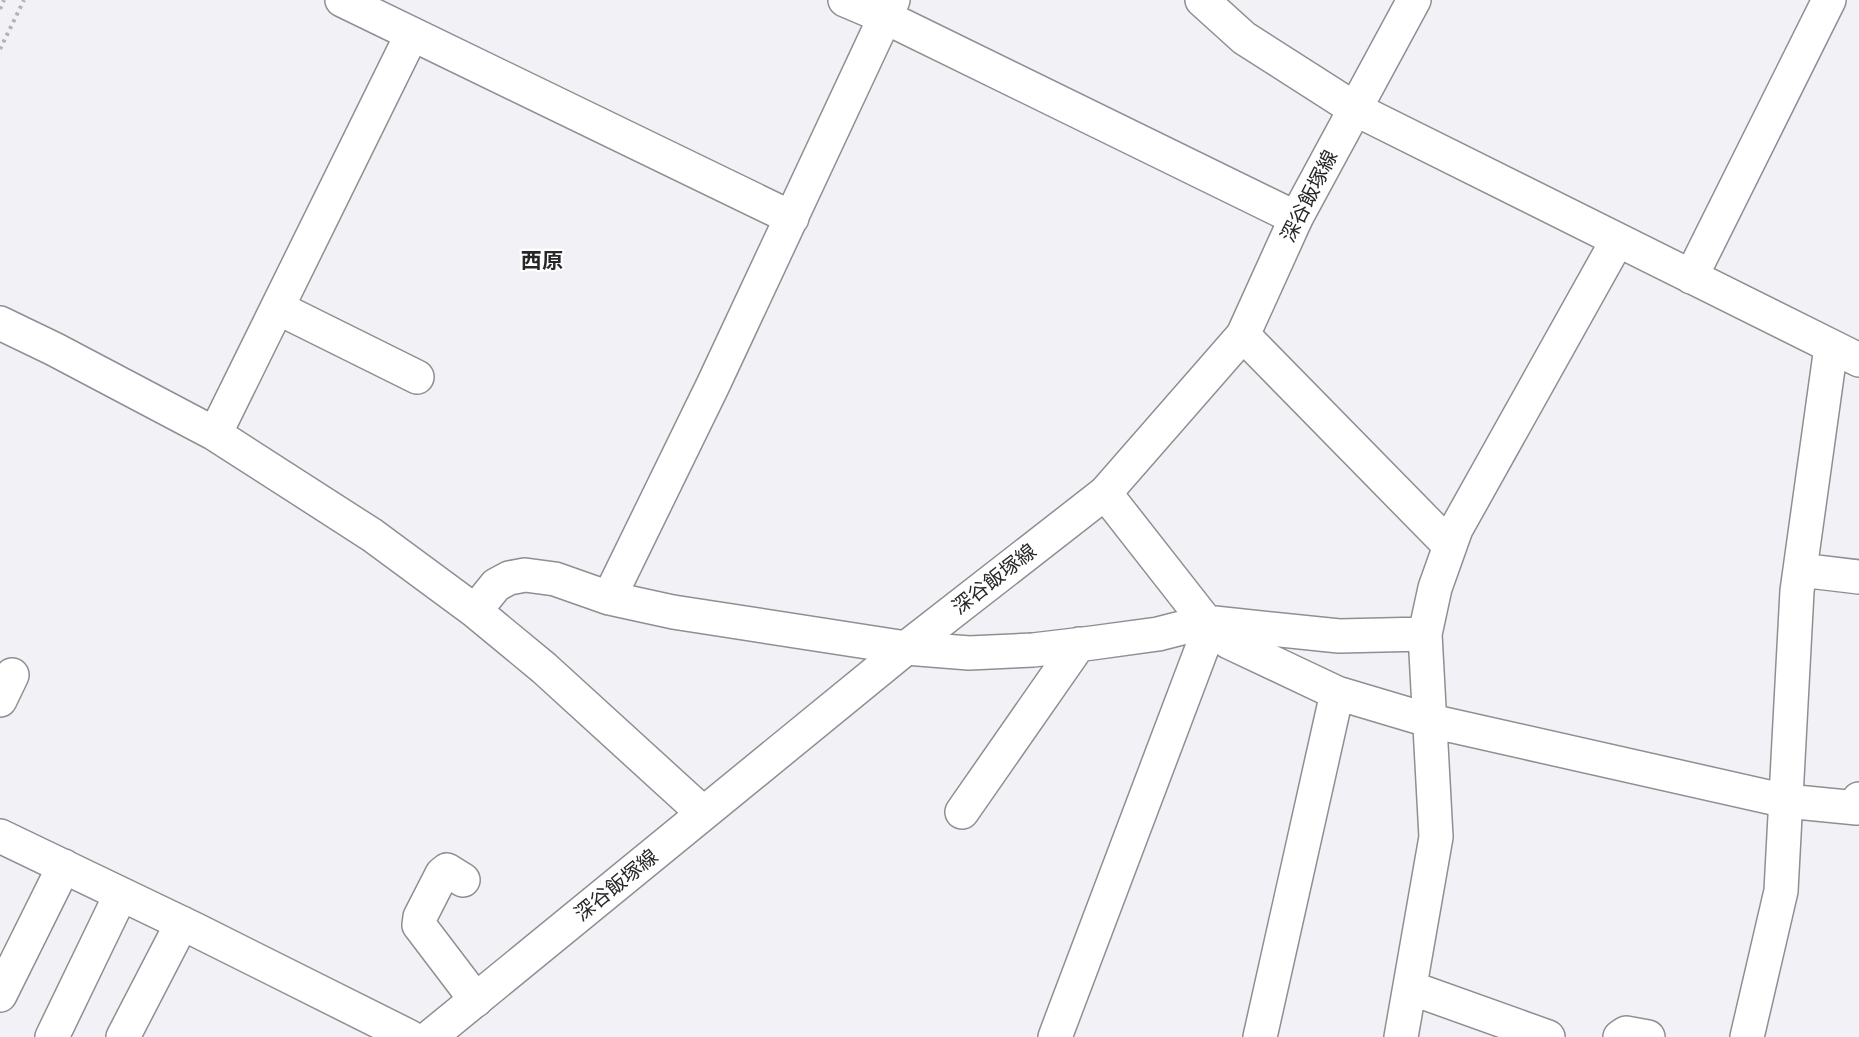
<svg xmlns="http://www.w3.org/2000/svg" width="1859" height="1037" font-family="'Space Grotesk','Noto Sans JP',sans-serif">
<rect width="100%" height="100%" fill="#f2f2f6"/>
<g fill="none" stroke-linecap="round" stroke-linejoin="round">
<g stroke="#8f8e93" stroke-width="36">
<path id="minor" d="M342,0L792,218
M845,0L885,17L1296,218
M1202,0L1244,38L1355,109L1859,360
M1691,277L1829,0
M278,308L417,377
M0,323L54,349L215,434L372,535L475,611L544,668L703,813
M1243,335L1450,546
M215,434L412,34
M1105,493L1210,627L1229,642L1337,693L1431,721L1786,801L1857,808L1859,799
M1800,570L1859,577
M609,598L713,385L893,0
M475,611L496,585L509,578L525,575L555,579L609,598L673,612L906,648L969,653L1033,650L1092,643L1158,634L1205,622L1339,636L1425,634
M0,700L12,675
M962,812L1079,644
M0,836L196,930L410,1037
M463,880L447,870L442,874L420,917L419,925L476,1000
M1411,988L1548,1037
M0,995L64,866
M52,1037L121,894
M123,1037L182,923
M1055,1037L1210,627
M1260,1037L1337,693
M1401,1037L1436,837L1425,634L1435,588L1456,529L1617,241
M1620,1037L1626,1033L1648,1037
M1747,1037L1781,891L1797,591L1831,347"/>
</g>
<g stroke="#8f8e93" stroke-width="36">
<path id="major" d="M430,1037L906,648L1105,493L1243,335L1296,218L1414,0"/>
</g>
<path stroke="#b3b3b6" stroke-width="4" stroke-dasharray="3 4.5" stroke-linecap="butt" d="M0,9L4,0
M0,49L24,0"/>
<use href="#minor" stroke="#fff" stroke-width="33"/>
<use href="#major" stroke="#fff" stroke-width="33"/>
</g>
<g text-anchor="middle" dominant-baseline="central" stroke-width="4.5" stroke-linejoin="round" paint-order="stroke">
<g font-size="20" fill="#272728" stroke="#fff">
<text transform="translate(1309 196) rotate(-63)">深谷飯塚線</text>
<text transform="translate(994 579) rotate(-38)">深谷飯塚線</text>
<text transform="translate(616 885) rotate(-39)">深谷飯塚線</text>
</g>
<g font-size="21" font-weight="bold" fill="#272728" stroke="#fff">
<text x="542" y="260">西原</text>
</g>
</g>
</svg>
